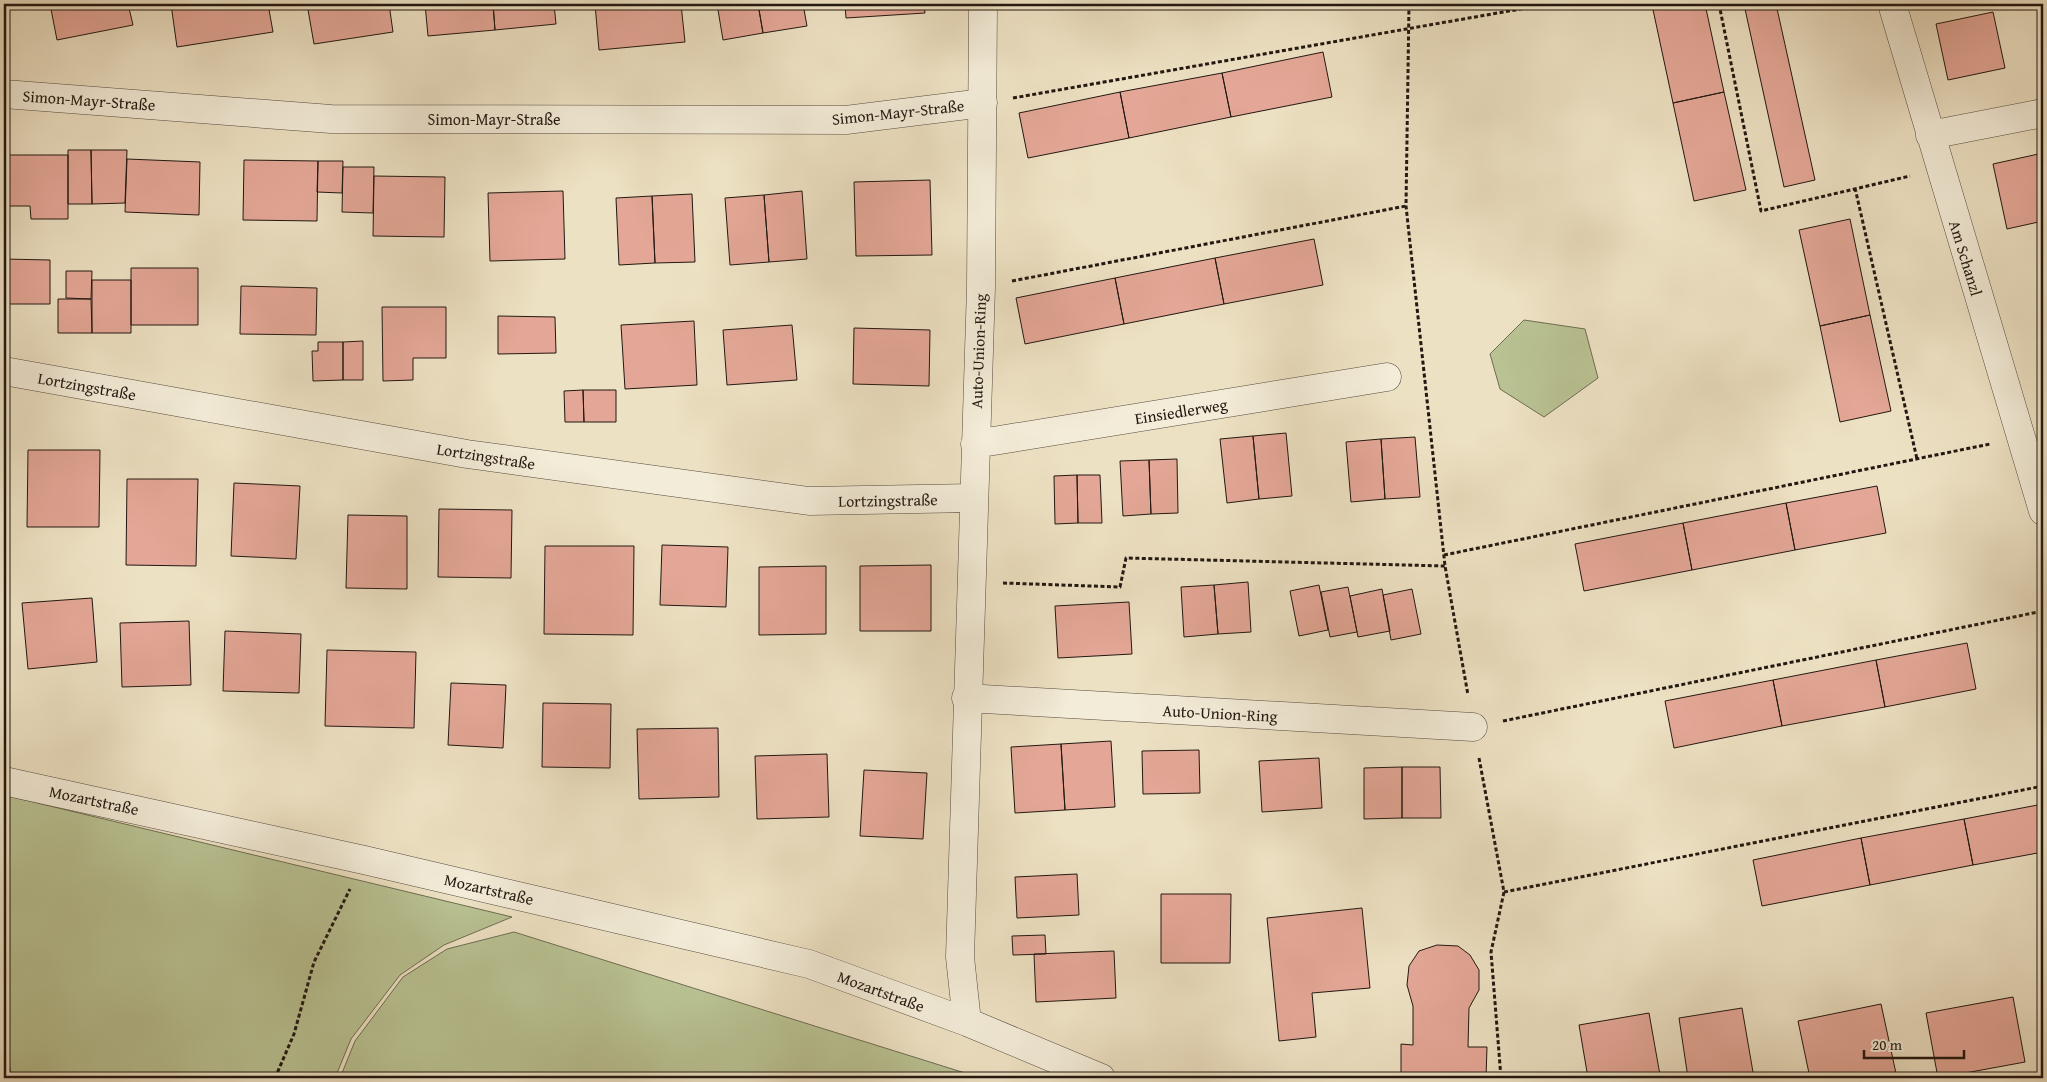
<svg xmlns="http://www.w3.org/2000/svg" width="2047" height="1082" font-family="'Gentium Book Plus',serif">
<rect width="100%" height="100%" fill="#ede1c3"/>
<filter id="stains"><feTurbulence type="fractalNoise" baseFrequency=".004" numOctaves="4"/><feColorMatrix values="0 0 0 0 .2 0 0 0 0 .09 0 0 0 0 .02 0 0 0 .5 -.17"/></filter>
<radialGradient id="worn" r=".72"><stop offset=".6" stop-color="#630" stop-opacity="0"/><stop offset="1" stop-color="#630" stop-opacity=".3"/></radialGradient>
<path fill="#b9c293" stroke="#6e6d52" d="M1524,320L1585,329L1598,378L1544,417L1500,389L1490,354Z
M4,795L512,917L444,945L400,975L351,1039L335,1078H12L4,1038Z
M514,932L981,1078H340L355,1041L403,977L447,949Z"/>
<path fill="#e4a797" stroke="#221811" d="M50,4H128L133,25L57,40Z
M171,4H268L273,32L177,47Z
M307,4H389L393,32L314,44Z
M425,4H493L495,30L428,36Z
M493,4H554L556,24L495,30Z
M595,4H681L685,42L599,50Z
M717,4H758L763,33L723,40Z
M758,4H803L807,26L763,33Z
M845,4H924L925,13L846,18Z
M1657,4H1705L1724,92L1673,103L1652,5Z
M1744,4H1772L1745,9Z
M1776,4L1815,180L1784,187L1745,9Z
M1993,12L2005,68L1948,80L1936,24Z
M1323,52L1332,97L1231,117L1222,73Z
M1222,73L1231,117L1129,138L1120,92Z
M1120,92L1129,138L1028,158L1019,113Z
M1724,92L1746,190L1694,201L1673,103Z
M68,150H91L92,204H68Z
M91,150H127L125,203L92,204Z
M2043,153V221L2007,229L1993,164Z
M5,155H68V219H31L30,206H5Z
M127,159L200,162L199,215L125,212Z
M244,160L318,161L317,221L243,220Z
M318,161H343L342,193L317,192Z
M343,167H374L373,213L342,212Z
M374,176L445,177L444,237L373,236Z
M930,180L932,255L856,256L854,182Z
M563,191L565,259L490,261L488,193Z
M802,191L807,259L769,262L764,195Z
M692,194L695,262L655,263L652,196Z
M764,195L769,262L730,265L725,198Z
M652,196L655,263L619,265L616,198Z
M1850,219L1870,315L1820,326L1799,230Z
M1314,239L1323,285L1224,304L1215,258Z
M1215,258L1224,304L1124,324L1115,278Z
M4,259L50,260V304H4Z
M131,268H198V325H131Z
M66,271H92L91,299L66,298Z
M1115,278L1124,324L1025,344L1016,298Z
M92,280H131V333H92Z
M241,286L317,288L316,335L240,334Z
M58,299H91L92,333H58Z
M382,307H446V358H413V380L383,381Z
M1870,315L1891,411L1840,422L1820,326Z
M498,316L555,317L556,353L498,354Z
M694,321L697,385L625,389L621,325Z
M792,325L797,380L727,385L723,330Z
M854,328L930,330L929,386L853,384Z
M363,341V380H343V342Z
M318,342H343V380L313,381L312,351H318Z
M583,390H616V422H584Z
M583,390L584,422H565L564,391Z
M4,422H8V469H4Z
M1286,433L1292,496L1259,499L1253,436Z
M1253,436L1259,499L1227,503L1220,439Z
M1415,437L1420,497L1385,499L1381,439Z
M1381,439L1385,499L1351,502L1346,442Z
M28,450H100L99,527H27Z
M1177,459L1178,513L1151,514L1149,460Z
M1149,460L1151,514L1123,516L1120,461Z
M1077,475L1078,523L1055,524L1054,476Z
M1077,475H1100L1102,523H1078Z
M127,479H198L196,566L126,565Z
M234,483L300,486L296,559L231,556Z
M1877,486L1886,533L1795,550L1786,503Z
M1786,503L1795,550L1692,570L1683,523Z
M439,509L512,510L511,578L438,577Z
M348,515L407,516V589L346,588Z
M1683,523L1692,570L1584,591L1575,544Z
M662,545L728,547L726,607L660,605Z
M545,546H634L633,635L544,634Z
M931,565V631H860V566Z
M826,566V634L759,635V567Z
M1248,582L1251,632L1218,634L1214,585Z
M1214,585L1218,634L1184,637L1181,587Z
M1319,585L1328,630L1299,636L1290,591Z
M1348,587L1357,632L1330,637L1321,592Z
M1382,589L1390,631L1358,637L1350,596Z
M1412,589L1421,634L1391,640L1383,595Z
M92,598L97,662L28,669L22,603Z
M1129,602L1132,654L1058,658L1055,606Z
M189,621L191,685L122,687L120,623Z
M225,631L301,634L299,693L223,691Z
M1967,643L1976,689L1885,707L1876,660Z
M327,650L416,652L414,728L325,726Z
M1876,660L1885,707L1782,726L1773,680Z
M1773,680L1782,726L1674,748L1665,701Z
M451,683L506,685L503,748L448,745Z
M543,703L611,704L610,768L542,767Z
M718,728L719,797L639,799L637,729Z
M1111,741L1115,807L1065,810L1061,744Z
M1061,744L1065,810L1015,813L1011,747Z
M1199,750L1200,793L1143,794L1142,751Z
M827,754L829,817L757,819L755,756Z
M1319,758L1322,808L1262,812L1259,761Z
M1402,767V818L1364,819V768Z
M1402,767H1440L1441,818H1402Z
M864,770L927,773L923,839L860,836Z
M2043,804V852L1973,865L1964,819Z
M1964,819L1973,865L1870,885L1861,838Z
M1861,838L1870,885L1762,906L1753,860Z
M1077,874L1079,915L1017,918L1015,877Z
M1161,894H1231L1230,963H1161Z
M1362,908L1370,988L1312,993L1316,1037L1279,1041L1267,918Z
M1045,935L1046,954L1013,955L1012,936Z
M1437,945L1458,946L1470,955L1479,970V990L1469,1008L1468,1047H1487L1486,1078H1401V1044L1413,1045V1006L1407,985L1409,966L1419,951Z
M1114,951L1116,998L1036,1002L1034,954Z
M2013,997L2025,1062L1938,1078L1926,1013Z
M1881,1004L1897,1078H1810L1798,1021Z
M1742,1008L1754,1078H1688L1679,1018Z
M1649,1013L1660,1075L1641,1078H1588L1579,1025Z"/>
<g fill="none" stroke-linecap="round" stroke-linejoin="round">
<g stroke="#554a3e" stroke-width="29">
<path id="street" d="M1892,4L2043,511
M4,94L331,119L846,120L983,103
M1930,135L2043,113
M4,371L467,454L809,501L973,498
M975,444L1387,377
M966,698L1473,727
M4,781L364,860L809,964L967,1022L1101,1078
M967,1022L960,957L981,287L983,4"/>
</g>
<path stroke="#221811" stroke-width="3" stroke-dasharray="4 2.5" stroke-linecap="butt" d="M1409,4L1406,206L1445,566L1468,695
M1719,4L1761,211L1910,176
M1013,98L1549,4
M1855,188L1917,459
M1012,281L1406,206
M1444,555L1990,444
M1003,583L1120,587L1126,558L1445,566
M1503,721L2043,611
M1479,758L1504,892L1491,952L1501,1078
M1504,892L2043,786
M275,1078L294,1034L314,962L350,889"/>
<use href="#street" stroke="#f3ecd8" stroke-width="28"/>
</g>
<g text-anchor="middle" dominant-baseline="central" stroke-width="4" stroke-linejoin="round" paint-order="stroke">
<g font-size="16" fill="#221811" stroke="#f3ecd8">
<text transform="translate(89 100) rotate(4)">Simon-Mayr-Straße</text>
<text transform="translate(898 112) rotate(-6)">Simon-Mayr-Straße</text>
<text x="494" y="119">Simon-Mayr-Straße</text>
<text transform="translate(1966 258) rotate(73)">Am Schanzl</text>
<text transform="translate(978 351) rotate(-88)">Auto-Union-Ring</text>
<text transform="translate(87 386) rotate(10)">Lortzingstraße</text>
<text transform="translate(1181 411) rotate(-9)">Einsiedlerweg</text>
<text transform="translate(486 456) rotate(9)">Lortzingstraße</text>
<text transform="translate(888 500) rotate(-1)">Lortzingstraße</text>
<text transform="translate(1220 713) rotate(3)">Auto-Union-Ring</text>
<text transform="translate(94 800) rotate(12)">Mozartstraße</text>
<text transform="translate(489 889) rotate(13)">Mozartstraße</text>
<text transform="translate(881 991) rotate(20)">Mozartstraße</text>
</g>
</g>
<rect width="2047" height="1082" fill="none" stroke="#ede1c3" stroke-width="20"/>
<rect x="5" y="5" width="2037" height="1072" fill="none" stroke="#221811" stroke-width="2.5"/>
<rect x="10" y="10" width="2027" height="1062" fill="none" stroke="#221811"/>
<path d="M1864 1050v8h100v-8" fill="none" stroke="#221811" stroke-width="2.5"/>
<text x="1872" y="1050" font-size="15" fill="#221811" stroke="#f3ecd8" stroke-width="4" paint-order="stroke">20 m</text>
<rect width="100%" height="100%" filter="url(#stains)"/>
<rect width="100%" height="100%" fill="url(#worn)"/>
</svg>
